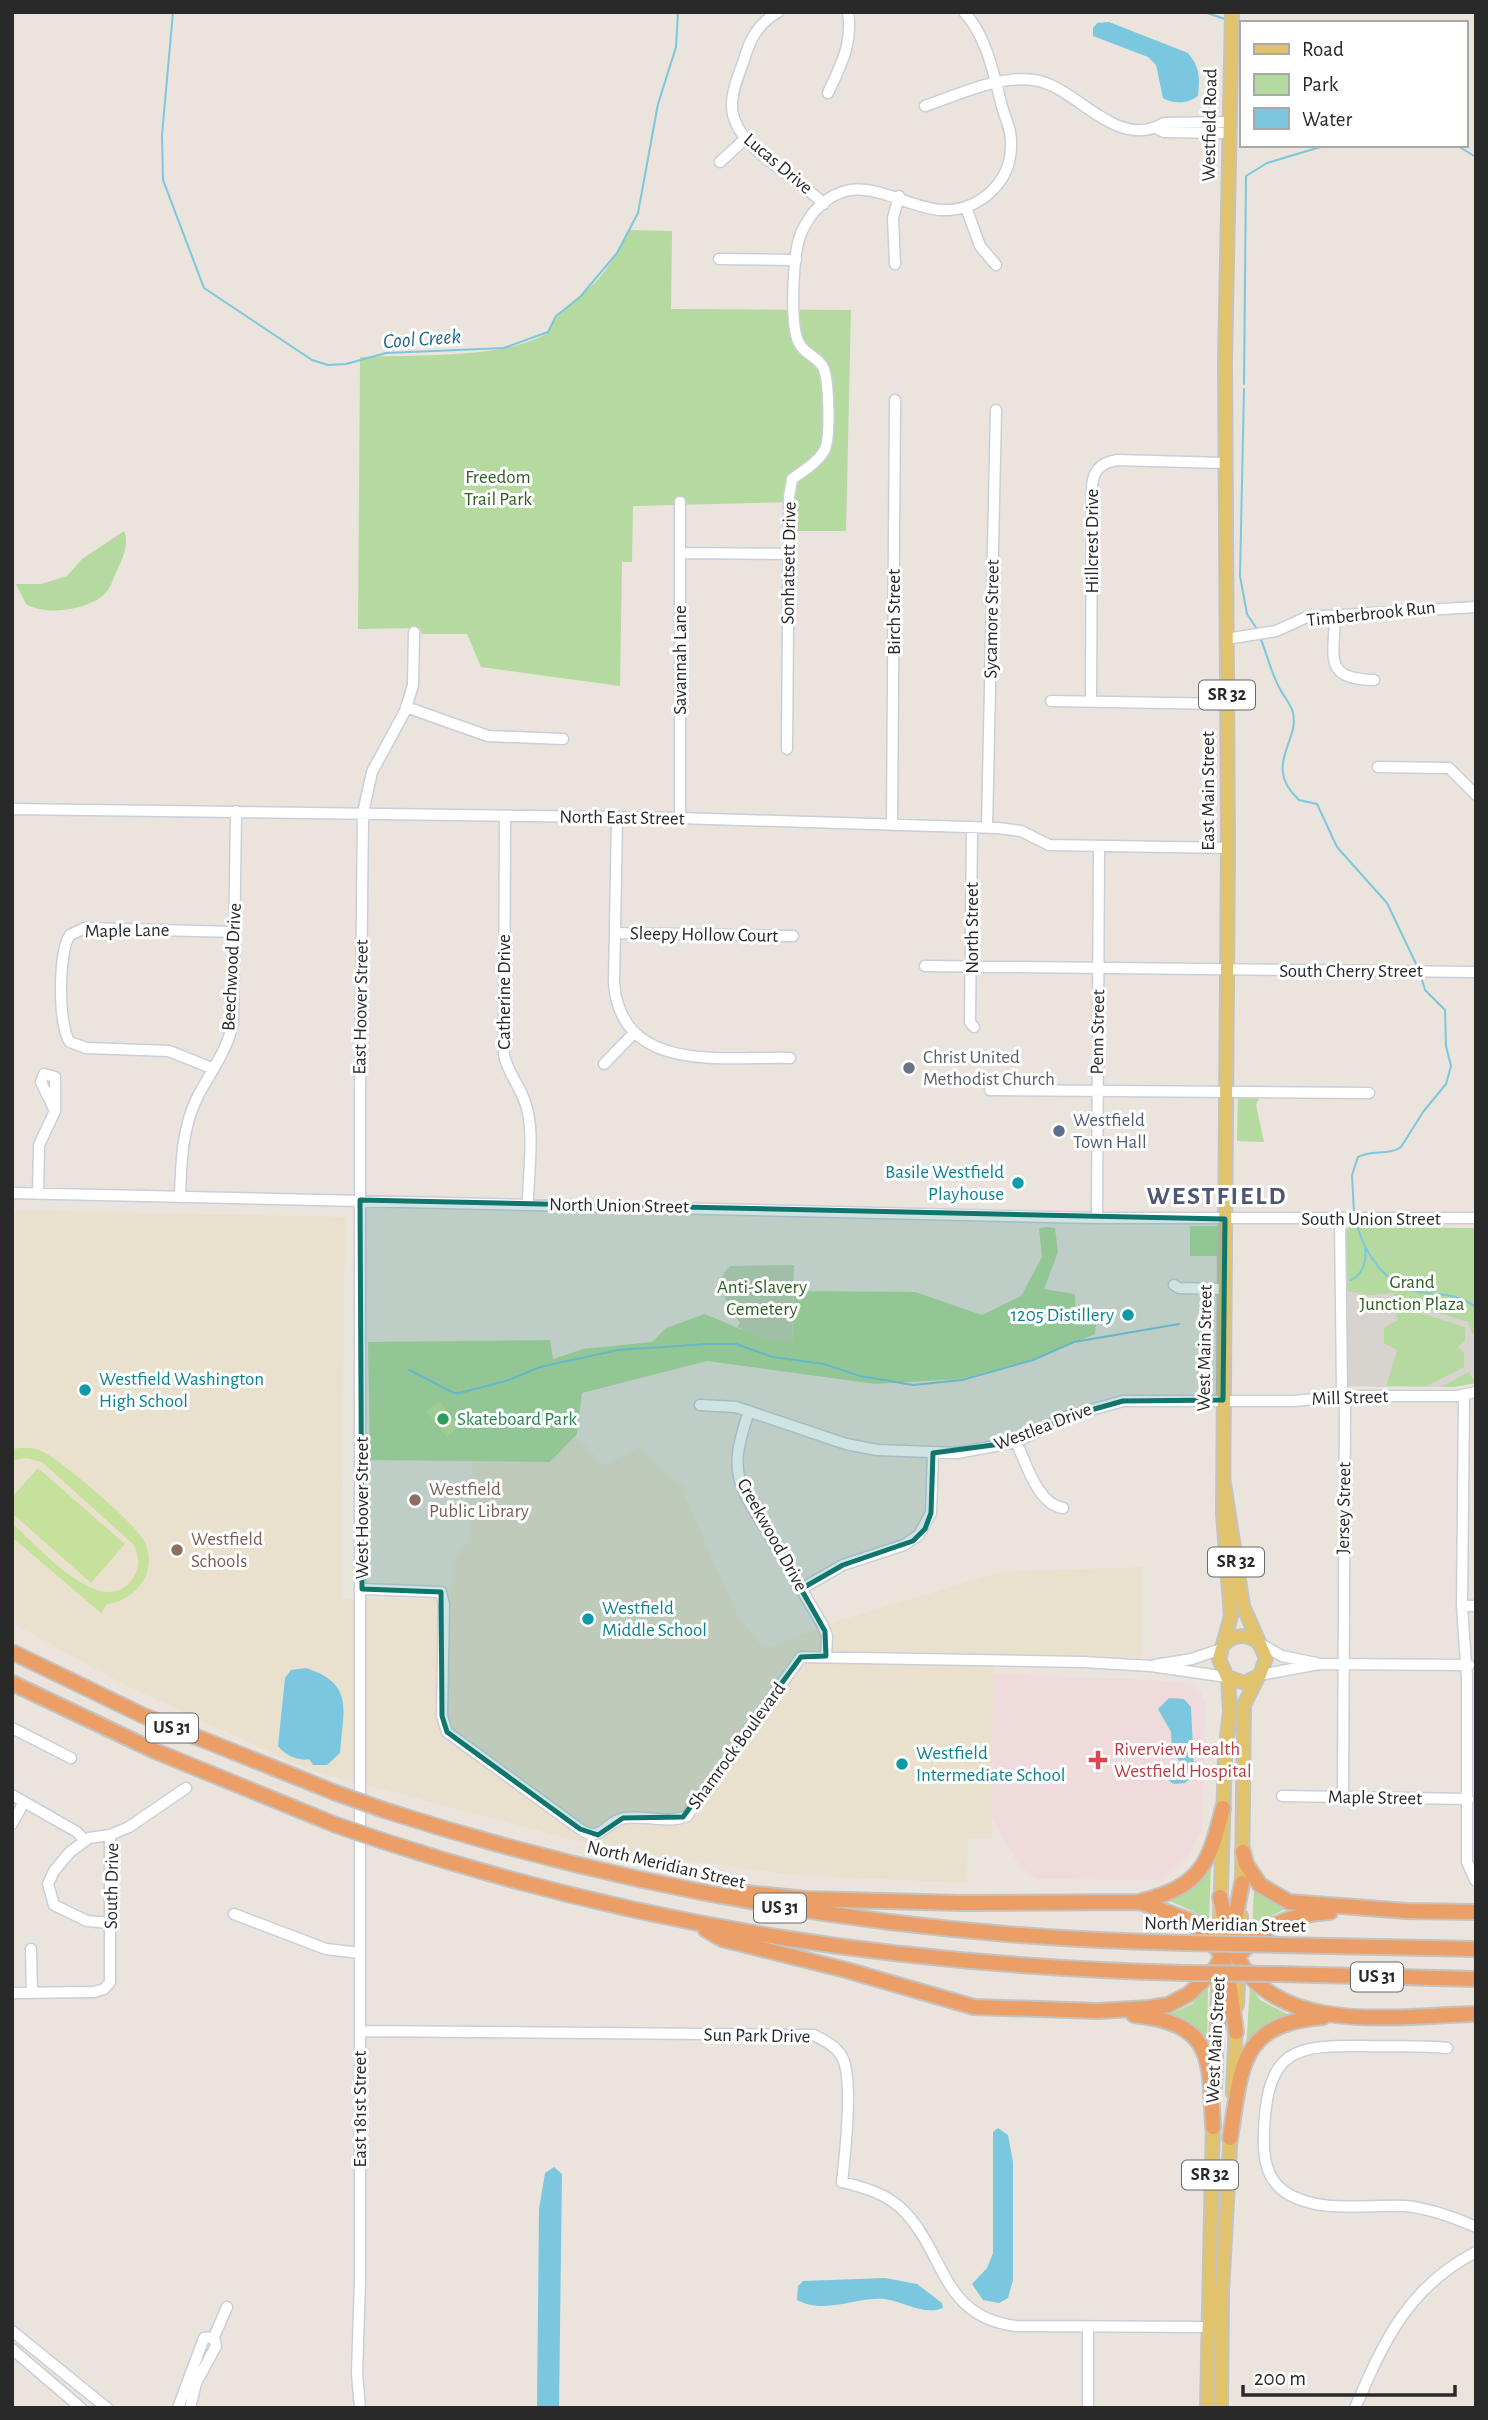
<svg xmlns="http://www.w3.org/2000/svg" width="1488" height="2420" font-family="'Alegreya Sans',sans-serif">
<rect width="100%" height="100%" fill="#eae4dd"/>
<path fill="#eae0ce" d="M12,1210L345,1217L341,1599H436L452,1590V1562L467,1543L471,1531L472,1461H550L576,1436L604,1465L640,1447L665,1473L684,1486V1494L738,1616L764,1649L841,1620L1001,1572L1143,1567L1142,1657L993,1654L992,1838H968L967,1883L794,1875L612,1850L328,1775L291,1762L123,1684L12,1623Z"/>
<path fill="#f0dbdc" d="M993,1674L1155,1680L1191,1684L1201,1693L1205,1703L1202,1830L1188,1856L1164,1880L1038,1879L1020,1867L992,1818Z"/>
<path fill="#b4da9f" d="M629,230L672,231L671,309L851,310L846,531H797L796,502L633,506L632,562H622L620,686L481,667L467,634H422L420,628L358,629L360,357C413,354 505,360 549,332C554,311 585,295 600,277C612,263 620,245 629,230Z
M124,531C129,543 124,556 118,568C113,578 111,590 101,597C84,610 45,616 26,604L16,584H41L67,576L82,559Z
M1238,1097H1260L1256,1105L1264,1142L1237,1141Z
M1190,1226H1217V1256H1190Z
M1047,1227L1055,1228L1058,1252L1044,1289L1075,1294V1325H1096L1095,1334L1033,1359L961,1379L875,1384L707,1361L582,1393L577,1434L550,1462L370,1460L368,1342L550,1340L553,1359L583,1349L652,1342L666,1328L705,1314L740,1329L792,1343L794,1291L915,1292L982,1315L1021,1296L1042,1257L1039,1228Z
M1349,1227L1476,1228V1383L1454,1387L1346,1386L1345,1232Z
M1211,1866L1209,1920L1207,1926L1196,1913L1168,1900L1191,1888Z
M1254,1888L1271,1901L1287,1908L1264,1920L1252,1932Z
M1250,1986L1260,2000L1291,2016L1246,2048Z
M1207,1988L1208,1990L1207,2043L1179,2019L1168,2015L1192,2004Z"/>
<path fill="#c4d2b6" d="M794,1265L792,1343L761,1338L737,1327L740,1323C730,1306 710,1284 730,1266Z"/>
<path fill="#c5e19c" d="M439,1401L459,1426L447,1437L426,1411Z
M21,1448C30,1447 39,1449 47,1454C66,1465 135,1523 144,1541C159,1570 137,1600 107,1604L101,1613L12,1537V1523C36,1544 100,1620 131,1581C140,1570 140,1557 134,1545L42,1462L27,1458L12,1460V1449Z
M38,1468L125,1544L91,1583L12,1513V1497Z"/>
<path fill="#d7d3cf" d="M1347,1291L1369,1295L1393,1293V1299L1468,1322L1472,1333L1476,1334V1377L1473,1379L1469,1372L1441,1387H1425L1464,1367V1353L1458,1347L1465,1341V1327L1401,1307L1395,1311L1398,1320L1384,1328V1343L1397,1350L1386,1387L1346,1386Z"/>
<path fill="#7cc7e0" d="M1109,22L1188,53C1200,67 1200,78 1198,96C1189,103 1174,105 1163,98L1156,65L1148,57L1093,36V28L1097,23Z
M306,1668C355,1684 343,1710 340,1753L327,1765H313L309,1759C300,1762 283,1754 278,1746L285,1678L291,1670Z
M1169,1698L1184,1699L1191,1707L1194,1768L1191,1777L1185,1783L1174,1784L1168,1780L1184,1767L1172,1751L1171,1732L1158,1709Z
M998,2128L1008,2135L1013,2162V2280L1008,2298L999,2303L983,2300L972,2284L987,2268L993,2253V2132Z
M554,2167L562,2174L559,2408H537L539,2209L545,2173Z
M885,2278L917,2284L942,2303L943,2308C924,2316 903,2301 884,2299C856,2297 825,2315 797,2300L798,2286L803,2281Z"/>
<g fill="none" stroke-linecap="round" stroke-linejoin="round">
<path stroke="#7cc7e0" stroke-width="2" d="M173,12L162,135L163,180L204,288L312,360L328,365L346,364L386,353L504,348L548,332L556,316L580,297L617,253L638,213L658,104L676,47L678,12
M1204,12L1225,19
M1239,22L1242,23
M1456,145L1476,157
M1244,384L1246,176L1267,163L1327,145
M1244,389L1240,576L1247,614L1257,629
M1260,637C1267,654 1271,673 1280,689C1284,697 1291,704 1293,713C1300,741 1262,766 1299,800L1317,804L1337,847L1387,903L1418,968
M1354,1213L1352,1175L1358,1157C1372,1149 1389,1156 1401,1147L1423,1112L1446,1084L1451,1066L1446,1046L1445,1010L1425,990L1421,976
M1356,1221C1363,1252 1386,1286 1419,1292C1438,1295 1461,1293 1476,1308
M1351,1280C1363,1274 1367,1261 1365,1249
M409,1370L454,1393H460L509,1380L540,1367L618,1350L708,1344H736L773,1357L824,1364L860,1376L913,1385L962,1380L1033,1360L1074,1342L1179,1324"/>
<g stroke="#cbced9" stroke-width="13">
<path id="minor" d="M778,12C757,24 749,41 743,63C738,76 732,91 732,105C731,146 797,176 824,204
M828,93C841,65 853,43 848,12
M925,106C958,95 998,75 1034,80C1077,86 1116,152 1164,123L1229,122
M1156,128L1164,132L1229,133
M720,162L745,139
M966,207L980,246L996,265
M719,259L796,260
M895,264L893,218L899,196
M681,553L789,554
M1335,616C1334,658 1323,679 1374,680
M1226,639L1276,631L1307,617L1476,607
M1051,701L1227,704
M1091,701L1092,490C1092,472 1099,463 1117,460L1224,463
M406,707L488,736L563,739
M787,749L789,497L792,479C803,471 817,463 824,451C831,440 829,379 823,367C817,356 803,354 798,341C790,322 793,256 800,236C803,227 808,220 813,213C855,164 895,206 941,210C978,212 1011,183 1011,146C1012,133 1007,122 1003,110C994,77 988,38 964,12
M1378,767L1449,768L1476,795
M12,809L680,818L998,828L1021,831L1049,845L1228,848
M505,816L504,1055C508,1074 521,1087 526,1105C535,1134 528,1173 528,1204
M617,818L614,983C621,1075 725,1056 790,1058
M680,818V502
M892,825L895,400
M972,827L970,1022L974,1027
M987,827L996,410
M615,933L793,936
M925,966L1476,972
M604,1064L634,1033
M214,1069L169,1051L86,1048L70,1042C58,1028 58,950 70,935L85,928L235,932
M990,1090L1369,1093
M12,1193L1097,1218H1476
M38,1194L39,1145L55,1111V1077L44,1074L41,1082L55,1111
M180,1197C181,1163 182,1127 198,1096C211,1071 228,1050 233,1022L236,811
M1097,1218L1099,846
M1340,1219L1342,1390L1345,1404L1343,1797
M1174,1285L1179,1288L1224,1289
M1464,1396L1462,1606L1467,1677V1862L1475,1880
M700,1405L736,1407L846,1444L877,1450L957,1453L1016,1442L1066,1417L1123,1401H1293L1349,1396H1457L1476,1392
M749,1411C739,1442 730,1467 747,1498L822,1624L827,1636L826,1656
M1016,1442C1026,1462 1037,1504 1063,1508
M362,1589L441,1592L444,1605L442,1716L447,1732L580,1829C602,1844 605,1821 624,1818C645,1815 667,1824 687,1816L801,1657L1083,1662L1151,1666L1227,1677
M801,1589L843,1565L904,1545L919,1535L931,1513L933,1453
M1462,1606H1476
M1261,1644L1282,1656L1316,1663
M1155,1665L1192,1659L1221,1649
M1260,1675L1319,1664L1469,1665
M12,1728L71,1758
M12,1795L77,1832L85,1841
M1282,1796L1468,1799
M12,1824L24,1802
M234,1914L326,1949L360,1953
M110,1923L87,1921L54,1905L48,1884L54,1871L70,1852L89,1838L110,1835L129,1827L186,1788
M31,1949L32,1993
M12,1993L94,1992L104,1989L110,1982V1835
M360,2031L814,2035C825,2041 838,2047 843,2059C853,2082 845,2156 842,2182C866,2188 888,2194 905,2212C946,2256 942,2317 1016,2326L1209,2327
M1447,2048C1421,2045 1394,2047 1367,2046C1295,2045 1268,2048 1264,2129C1263,2152 1264,2178 1285,2192C1317,2214 1367,2204 1405,2206C1429,2208 1453,2217 1476,2227
M12,2331L107,2408
M12,2349L81,2408
M178,2408L204,2338L214,2337
M190,2408L196,2383L216,2346L214,2337L227,2307
M360,2408L357,2374L360,2280V1097L363,813L372,772L405,711L413,685L414,632
M1088,2408V2328
M1355,2408C1384,2341 1408,2287 1476,2252"/>
</g>
<g stroke="#c3c3c3" stroke-width="16">
<path id="major" d="M1223,1477L1243,1606L1266,1658L1260,1675L1245,1683L1227,1677L1219,1659L1231,1616L1223,1514L1228,848L1225,361L1232,12
M1223,1645C1234,1634 1247,1633 1259,1643
M1242,1890L1244,1705L1258,1677
M1237,2006L1241,1916
M1215,2086L1225,1755L1230,1711L1228,1678
M1233,2093L1236,2024
M1207,2408L1213,2118
M1221,2408L1222,2292L1231,2129"/>
</g>
<g stroke="#c3c3c3" stroke-width="18">
<path id="highway" d="M12,1652L142,1715L336,1793
M12,1683L155,1751L336,1825
M384,1810C644,1894 913,1938 1186,1943
M383,1841C651,1929 905,1966 1185,1973
M1243,1852L1246,1864L1260,1885L1289,1902L1406,1911L1476,1912
M736,1892L807,1899L961,1903L1140,1902L1191,1921L1219,1951L1228,1974L1236,2032
M1220,1897C1225,1917 1228,1941 1238,1959C1282,2037 1400,2015 1476,2014
M1142,1901C1202,1886 1209,1863 1223,1808
M706,1930L722,1939L846,1970L974,2007L1098,2011L1149,2008L1168,2005L1189,1994L1215,1969L1231,1940L1242,1883
M1279,1945L1476,1949
M1243,1951C1266,1923 1295,1914 1330,1912
M1278,1974L1476,1979
M1134,2015C1215,2024 1209,2058 1213,2127
M1218,2024L1227,1980
M1230,2138C1242,2067 1238,2024 1323,2017"/>
</g>
<use href="#minor" stroke="#fff" stroke-width="10"/>
<use href="#major" stroke="#e0c36c" stroke-width="12"/>
<use href="#highway" stroke="#eb9e66" stroke-width="14"/>
<g stroke="#c3c3c3" stroke-width="18" stroke-linecap="butt">
<path id="highway-bridge" d="M336,1793L384,1810
M336,1825L383,1841
M1186,1943L1279,1945
M1185,1973L1278,1974"/>
</g>
<use href="#highway-bridge" stroke="#eb9e66" stroke-width="14"/>
</g>
<path fill="#0f766e" fill-opacity="0.2" stroke="#0f766e" stroke-width="5" stroke-linejoin="round" d="M360,1200L1225,1219L1223,1400L1123,1401L1066,1417L1016,1442L933,1453L931,1513L925,1529L913,1541L843,1565L801,1589L825,1631L826,1656L801,1657L683,1817L623,1818L598,1835L580,1829L447,1732L442,1716L441,1592L362,1589Z"/>
<circle fill="#6b7280" stroke="#fff" stroke-width="2.5" cx="909" cy="1068" r="7"/>
<circle fill="#5c6f8a" stroke="#fff" stroke-width="2.5" cx="1059" cy="1131" r="7"/>
<g fill="#0f9aa8" stroke="#fff" stroke-width="2.5">
<circle cx="1018" cy="1183" r="7"/>
<circle cx="1128" cy="1315" r="7"/>
<circle cx="85" cy="1390" r="7"/>
<circle cx="588" cy="1619" r="7"/>
<circle cx="902" cy="1764" r="7"/>
</g>
<circle fill="#2e9e5b" stroke="#fff" stroke-width="2.5" cx="443" cy="1419" r="7"/>
<g fill="#8d6e63" stroke="#fff" stroke-width="2.5">
<circle cx="415" cy="1500" r="7"/>
<circle cx="177" cy="1550" r="7"/>
</g>
<path fill="#e0444e" stroke="#fff" stroke-width="2.5" d="M1094.5 1749.5h7v7h7v7h-7v7h-7v-7h-7v-7h7z"/>
<g text-anchor="middle" dominant-baseline="central" stroke-width="6" stroke-linejoin="round" paint-order="stroke">
<g fill="#fff" stroke="#696969" stroke-width="2">
<rect x="1199" y="680.5" width="56" height="29" rx="5"/>
<rect x="1208" y="1547.5" width="56" height="29" rx="5"/>
<rect x="146" y="1713.5" width="52" height="29" rx="5"/>
<rect x="754" y="1893.5" width="52" height="29" rx="5"/>
<rect x="1351" y="1962.5" width="52" height="29" rx="5"/>
<rect x="1182" y="2160.5" width="56" height="29" rx="5"/>
</g>
<g font-size="18" font-weight="bold" fill="#292929">
<text x="1227" y="695">SR 32</text>
<text x="1236" y="1562">SR 32</text>
<text x="172" y="1728">US 31</text>
<text x="780" y="1908">US 31</text>
<text x="1377" y="1977">US 31</text>
<text x="1210" y="2175">SR 32</text>
</g>
<g font-size="19" fill="#292929" stroke="#fff">
<text transform="translate(1210 125) rotate(-89)">Westfield Road</text>
<text transform="translate(778 164) rotate(40)">Lucas Drive</text>
<text transform="translate(1092 541) rotate(-90)">Hillcrest Drive</text>
<text transform="translate(789 563) rotate(-89)">Sonhatsett Drive</text>
<text transform="translate(894 612) rotate(-90)">Birch Street</text>
<text transform="translate(1371 614) rotate(-6)">Timberbrook Run</text>
<text transform="translate(992 619) rotate(-89)">Sycamore Street</text>
<text transform="translate(680 660) rotate(-90)">Savannah Lane</text>
<text transform="translate(1208 791) rotate(-90)">East Main Street</text>
<text transform="translate(622 818) rotate(1)">North East Street</text>
<text transform="translate(972 928) rotate(-90)">North Street</text>
<text transform="translate(127 931) rotate(-1)">Maple Lane</text>
<text transform="translate(704 935) rotate(1)">Sleepy Hollow Court</text>
<text transform="translate(232 967) rotate(-87)">Beechwood Drive</text>
<text x="1351" y="971">South Cherry Street</text>
<text transform="translate(504 992) rotate(-90)">Catherine Drive</text>
<text transform="translate(361 1007) rotate(-89)">East Hoover Street</text>
<text transform="translate(1098 1032) rotate(-89)">Penn Street</text>
<text transform="translate(619 1206) rotate(1)">North Union Street</text>
<text x="1371" y="1219">South Union Street</text>
<text transform="translate(1205 1348) rotate(-89)">West Main Street</text>
<text transform="translate(1350 1398) rotate(-2)">Mill Street</text>
<text transform="translate(1043 1427) rotate(-21)">Westlea Drive</text>
<text transform="translate(362 1508) rotate(-90)">West Hoover Street</text>
<text transform="translate(1344 1508) rotate(-89)">Jersey Street</text>
<text transform="translate(772 1535) rotate(61)">Creekwood Drive</text>
<text transform="translate(737 1746) rotate(-54)">Shamrock Boulevard</text>
<text transform="translate(1375 1798) rotate(1)">Maple Street</text>
<text transform="translate(666 1865) rotate(13)">North Meridian Street</text>
<text transform="translate(112 1886) rotate(-89)">South Drive</text>
<text transform="translate(1225 1925) rotate(1)">North Meridian Street</text>
<text transform="translate(757 2036) rotate(1)">Sun Park Drive</text>
<text transform="translate(1216 2040) rotate(-87)">West Main Street</text>
<text transform="translate(360 2109) rotate(-90)">East 181st Street</text>
</g>
<g font-size="19" fill="#2f5e22" stroke="#fff">
<text x="498" y="477">Freedom<tspan x="498" dy="22">Trail Park</tspan></text>
<text x="1412" y="1282">Grand<tspan x="1412" dy="22">Junction Plaza</tspan></text>
<text x="762" y="1287">Anti-Slavery<tspan x="762" dy="22">Cemetery</tspan></text>
</g>
<g font-size="19" fill="#5b616d" stroke="#fff" text-anchor="start">
<text x="923" y="1057">Christ United<tspan x="923" dy="22">Methodist Church</tspan></text>
</g>
<g font-size="19" fill="#4e5e75" stroke="#fff" text-anchor="start">
<text x="1073" y="1120">Westfield<tspan x="1073" dy="22">Town Hall</tspan></text>
</g>
<g font-size="19" fill="#0d838f" stroke="#fff" text-anchor="start">
<text x="1004" y="1172" text-anchor="end">Basile Westfield<tspan x="1004" dy="22">Playhouse</tspan></text>
<text x="1114" y="1315" text-anchor="end">1205 Distillery</text>
<text x="99" y="1379">Westfield Washington<tspan x="99" dy="22">High School</tspan></text>
<text x="602" y="1608">Westfield<tspan x="602" dy="22">Middle School</tspan></text>
<text x="916" y="1753">Westfield<tspan x="916" dy="22">Intermediate School</tspan></text>
</g>
<g font-size="19" fill="#27864d" stroke="#fff" text-anchor="start">
<text x="457" y="1419">Skateboard Park</text>
</g>
<g font-size="19" fill="#785e54" stroke="#fff" text-anchor="start">
<text x="429" y="1489">Westfield<tspan x="429" dy="22">Public Library</tspan></text>
<text x="191" y="1539">Westfield<tspan x="191" dy="22">Schools</tspan></text>
</g>
<g font-size="19" fill="#be3a42" stroke="#fff" text-anchor="start">
<text x="1114" y="1749">Riverview Health<tspan x="1114" dy="22">Westfield Hospital</tspan></text>
</g>
<g font-size="21" font-style="italic" fill="#1c668a" stroke="#fff">
<text transform="translate(422 339) rotate(-4)">Cool Creek</text>
</g>
<g font-size="26" font-weight="bold" letter-spacing="2" fill="#4f5675" stroke="#fff">
<text x="1217" y="1196">WESTFIELD</text>
</g>
</g>
<rect width="1488" height="2420" fill="none" stroke="#292929" stroke-width="28"/>
<rect x="1240" y="21" width="228" height="126" fill="#ffffff" stroke="#a9a9a9" stroke-width="2"/>
<rect x="1254" y="44" width="35" height="10" fill="#e0c36c" stroke="#a9a9a9" stroke-width="2"/>
<text x="1302" y="56" font-size="21" fill="#292929">Road</text>
<rect x="1254" y="74" width="35" height="21" fill="#b4da9f" stroke="#a9a9a9" stroke-width="2"/>
<text x="1302" y="91" font-size="21" fill="#292929">Park</text>
<rect x="1254" y="108" width="35" height="21" fill="#7cc7e0" stroke="#a9a9a9" stroke-width="2"/>
<text x="1302" y="126" font-size="21" fill="#292929">Water</text>
<path d="M1243 2385v10h212v-10" fill="none" stroke="#292929" stroke-width="3.5"/>
<text x="1254" y="2385" font-size="21" fill="#292929" stroke="#ffffff" stroke-width="5" paint-order="stroke">200 m</text>
</svg>
